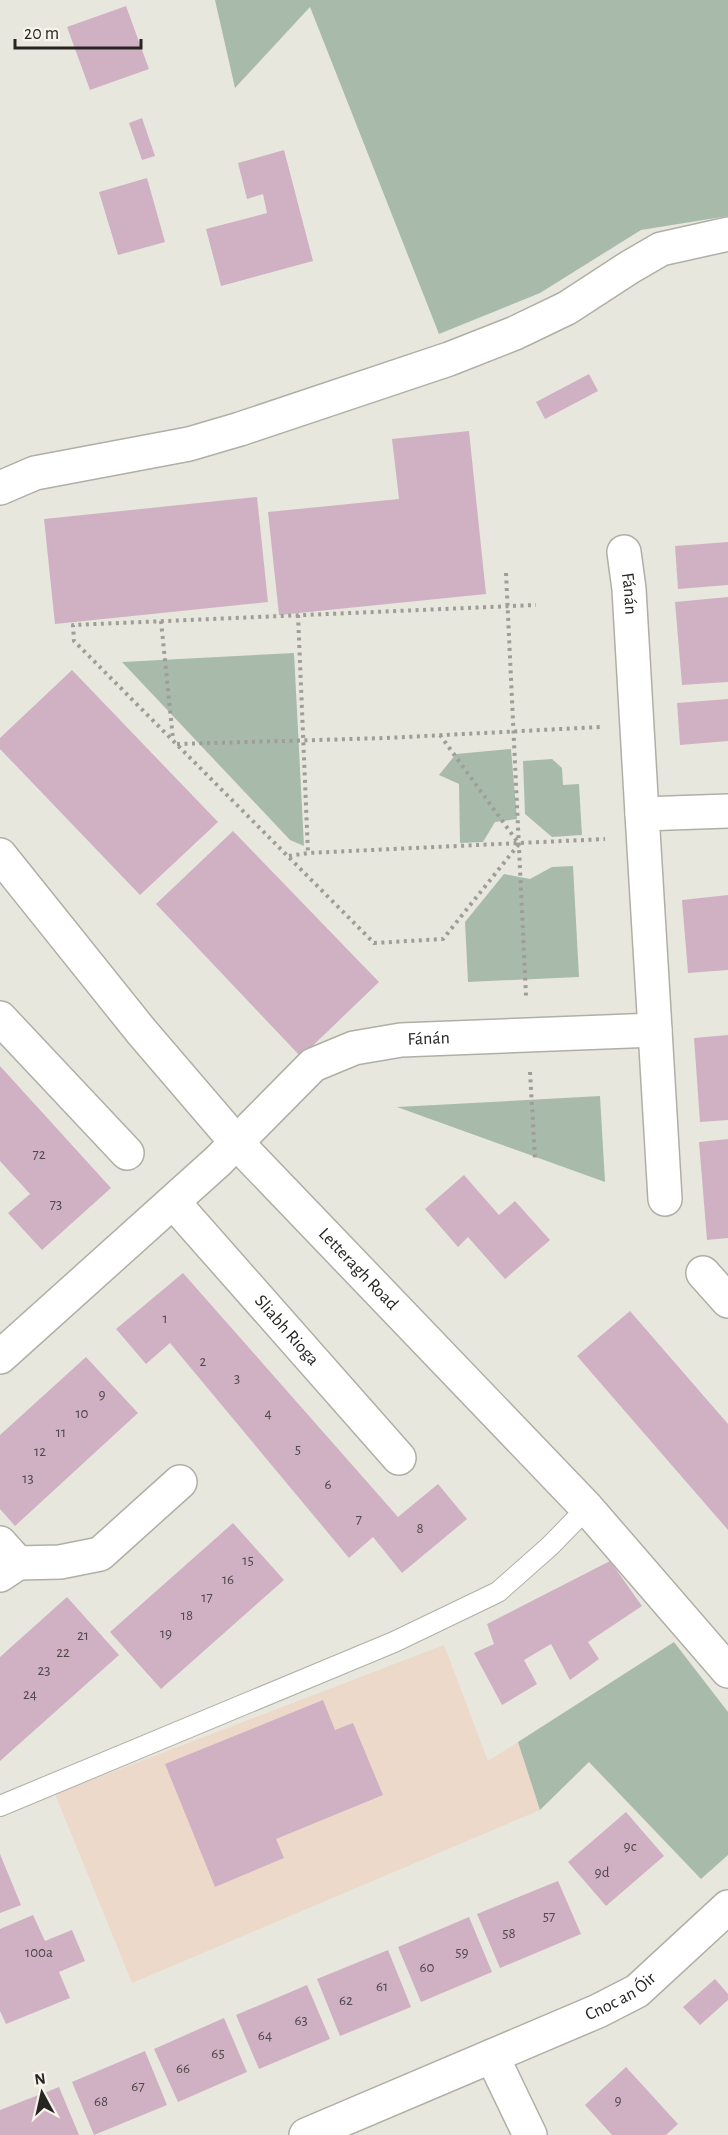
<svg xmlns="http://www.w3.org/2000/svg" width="728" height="2135" font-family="'Alegreya Sans',sans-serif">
<rect width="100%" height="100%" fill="#e8e7de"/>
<path fill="#ecd9c9" d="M444,1645L488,1761L518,1742L540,1810L132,1983L55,1794Z"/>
<path fill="#a8bbaa" d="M215,0H728V216L641,230L540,293L439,334L310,7L235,88Z
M294,653L304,846L290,840L122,662Z
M511,749L517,819L495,822L483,842L460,843L459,784L439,775L456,754Z
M552,759L562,768L563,785L579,784L582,835L552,837L525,814L523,761Z
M573,866L579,977L468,982L465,922L504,874L530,879L552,867Z
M600,1096L605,1182L397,1107Z
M674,1642L728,1712V1855L701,1879L589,1762L540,1810L518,1742Z"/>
<path fill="#d0b1c3" d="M126,6L149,69L90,90L67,27Z
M142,118L155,156L142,160L129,123Z
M284,150L313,261L221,286L206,229L267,213L263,194L247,199L238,163Z
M147,178L165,242L118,255L99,192Z
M589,374L598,391L545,419L536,402Z
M469,431L486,594L279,615L268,512L399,499L392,439Z
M257,497L268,602L55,624L44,519Z
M728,542V585L678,589L675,546Z
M728,597V682L682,685L675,602Z
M72,670L218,822L140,895L0,749V738Z
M728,699V741L680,745L677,703Z
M233,831L379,982L301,1057L156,904Z
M728,895V970L688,973L682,900Z
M728,1035V1120L700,1122L694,1038Z
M0,1066L111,1188L42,1250L8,1213L30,1194L0,1161Z
M728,1139V1238L707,1240L699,1142Z
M464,1175L499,1215L515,1201L550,1240L505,1279L468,1237L458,1247L425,1209Z
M183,1273L398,1517L438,1484L467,1519L402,1573L373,1537L349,1558L170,1343L146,1364L116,1329Z
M630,1311L728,1424V1530L577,1356Z
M86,1357L138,1413L15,1526L0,1509V1435Z
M233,1523L284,1580L161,1689L110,1632Z
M610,1561L642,1606L588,1642L599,1659L570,1680L551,1644L524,1660L537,1684L502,1705L474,1653L494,1644L487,1624Z
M67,1597L119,1655L0,1761V1657Z
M323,1700L335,1730L353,1723L383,1795L276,1839L284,1858L215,1887L165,1764Z
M626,1812L664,1856L606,1906L568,1862Z
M0,1854L21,1905L0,1913Z
M558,1881L581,1934L500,1968L477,1914Z
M33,1915L45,1941L72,1930L85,1961L59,1972L70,1998L6,2024L0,2011V1929Z
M469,1917L492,1972L421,2002L398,1947Z
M388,1950L411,2007L340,2036L317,1979Z
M715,1979L728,1994V2000L700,2025L683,2007Z
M307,1985L330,2039L259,2069L236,2015Z
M224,2018L247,2072L178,2102L154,2049Z
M145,2051L167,2105L94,2135L72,2082Z
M626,2067L678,2124L666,2135H612L585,2105Z
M59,2087L79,2135H0V2110Z"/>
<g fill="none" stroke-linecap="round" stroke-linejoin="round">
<g stroke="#b0afa6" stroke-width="22">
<path id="service" d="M0,1806L394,1642L498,1592L550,1546L587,1508"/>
</g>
<g stroke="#b0afa6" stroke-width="36">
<g id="minor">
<path d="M0,488L35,473L189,444L240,429L449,359L515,333L567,308L630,267L661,249L728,234"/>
<path id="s1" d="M624,552L629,589L642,814"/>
<path d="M0,1018L127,1153"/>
<path d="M655,1030L665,1199"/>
<path id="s2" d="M174,1203L399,1458"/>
<path d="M703,1273L728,1301"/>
<path id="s3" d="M0,1357L218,1161L313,1065L354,1048L401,1040L655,1030L642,814L728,811"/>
<path d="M0,1543L18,1563L0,1575"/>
<path d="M18,1563L60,1562L100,1554L180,1482"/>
<path d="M492,2056L530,2135"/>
<path id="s4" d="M306,2135L598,2011L637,1991L728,1907"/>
</g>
</g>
<g stroke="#b0afa6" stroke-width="36">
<g id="tertiary">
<path id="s5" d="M0,855L141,1031L237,1143L587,1508L728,1671"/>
</g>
</g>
<path stroke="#9e9d97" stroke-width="4" stroke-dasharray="3 4.5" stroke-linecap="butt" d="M506,573L526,996
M298,615L308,853
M161,621L173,739
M440,735L519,844L443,939L374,943L74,641L73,625L536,605
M177,744L386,738L600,727
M289,856L308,853L605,839
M530,1072L535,1158"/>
<use href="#service" stroke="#fff" stroke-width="20"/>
<use href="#minor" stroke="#fff" stroke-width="33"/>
<use href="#tertiary" stroke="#fff" stroke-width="33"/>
</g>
<g text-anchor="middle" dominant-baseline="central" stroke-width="6" stroke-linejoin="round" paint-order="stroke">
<g font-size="15" fill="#50484a">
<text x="39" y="1154">72</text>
<text x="56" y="1204">73</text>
<text x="165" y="1318">1</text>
<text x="203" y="1361">2</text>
<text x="237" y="1378">3</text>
<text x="102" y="1394">9</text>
<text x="82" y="1413">10</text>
<text x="268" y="1413">4</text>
<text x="61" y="1432">11</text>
<text x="298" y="1449">5</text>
<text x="40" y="1451">12</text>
<text x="28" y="1478">13</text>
<text x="328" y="1484">6</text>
<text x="359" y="1519">7</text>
<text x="420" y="1528">8</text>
<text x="248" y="1560">15</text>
<text x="228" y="1579">16</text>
<text x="207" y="1597">17</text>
<text x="187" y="1615">18</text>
<text x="166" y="1633">19</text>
<text x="83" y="1635">21</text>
<text x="63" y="1652">22</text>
<text x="44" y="1670">23</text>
<text x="30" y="1694">24</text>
<text x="630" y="1846">9c</text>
<text x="602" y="1872">9d</text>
<text x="549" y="1916">57</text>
<text x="509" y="1933">58</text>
<text x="39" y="1952">100a</text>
<text x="462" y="1952">59</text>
<text x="427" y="1967">60</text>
<text x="382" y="1986">61</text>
<text x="346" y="2000">62</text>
<text x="301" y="2020">63</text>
<text x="265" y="2035">64</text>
<text x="218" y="2053">65</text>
<text x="183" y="2068">66</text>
<text x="138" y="2086">67</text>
<text x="618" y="2100">9</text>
<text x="101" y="2101">68</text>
</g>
<g font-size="18" fill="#262522" stroke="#f6f4eb">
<text stroke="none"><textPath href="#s1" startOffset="42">Fánán</textPath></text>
<text stroke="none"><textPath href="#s3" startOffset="548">Fánán</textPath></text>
<text stroke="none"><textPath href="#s5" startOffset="548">Letteragh Road</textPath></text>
<text stroke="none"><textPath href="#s2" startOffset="170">Sliabh Rioga</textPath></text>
<text stroke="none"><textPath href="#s4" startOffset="344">Cnoc an Óir</textPath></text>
</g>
</g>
<g transform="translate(42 2093) rotate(352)" stroke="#f6f4eb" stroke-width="4.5" paint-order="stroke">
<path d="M0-4.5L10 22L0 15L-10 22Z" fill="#262522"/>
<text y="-9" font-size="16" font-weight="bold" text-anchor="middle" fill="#262522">N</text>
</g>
<path d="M15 39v9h126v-9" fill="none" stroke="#262522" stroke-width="3"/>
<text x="24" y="39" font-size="18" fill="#262522" stroke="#f6f4eb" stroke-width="4.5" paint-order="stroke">20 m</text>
</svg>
